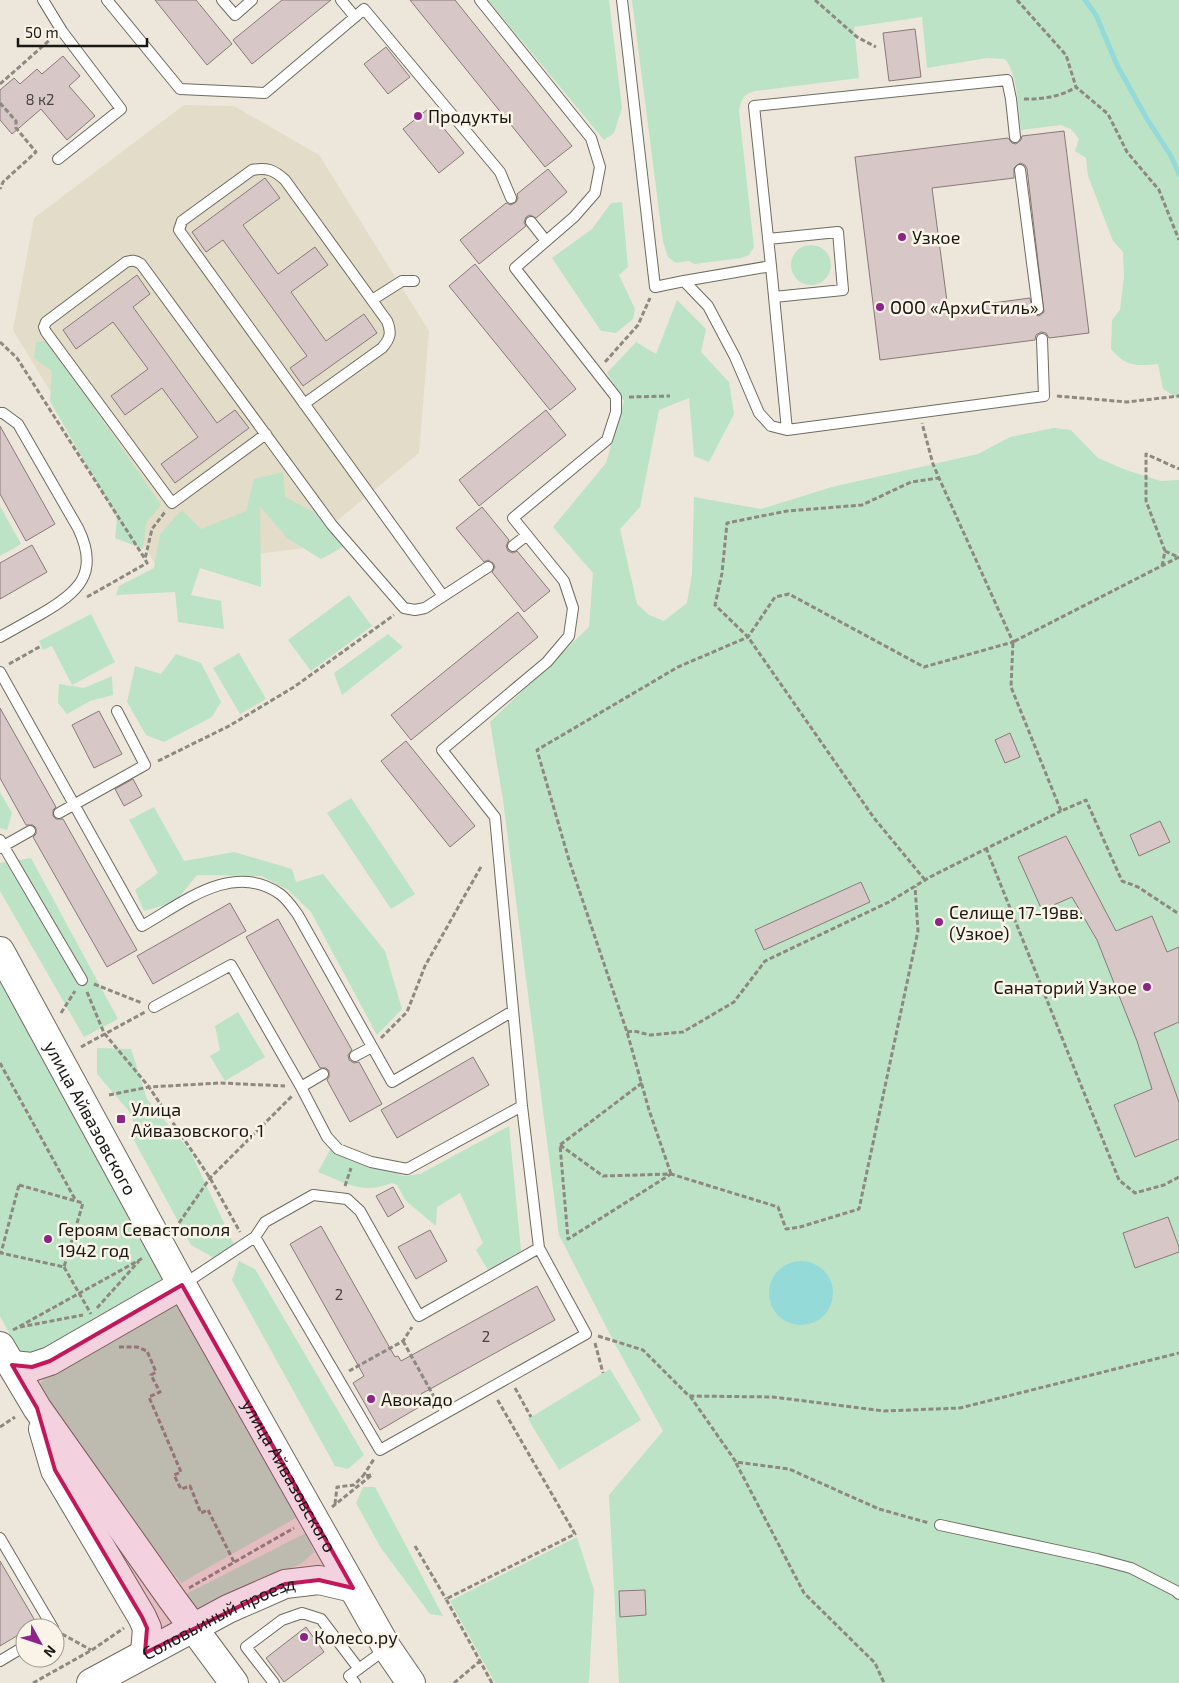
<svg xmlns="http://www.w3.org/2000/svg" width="1179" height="1683" font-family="'Exo 2',sans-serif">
<rect width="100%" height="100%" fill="#ece7da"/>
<path fill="#e3dcc8" d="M184,105L234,106L319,155L429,331L419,453L304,548L157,567L13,330L34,218Z"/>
<path fill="#bce3c6" d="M488,0H609L622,108L614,133L604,140Z
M632,0H1179V399L1163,389L1158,364C1136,366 1126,367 1111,349L1112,320L1120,310L1124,277L1123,252L1113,241L1088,176L1086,158L1075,151L1079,139L1071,129L1061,125L1021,130C1018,110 1018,74 1005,59L987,58L927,68L922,17L854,27L859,78L755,91C743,94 741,100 739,111L754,247L749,255L741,258L694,264L689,261L676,263L668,257L663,242Z
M622,202L628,267L619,275L635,309L633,319L616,333L601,331L552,258L592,229L611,203Z
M791 265a20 20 0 1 1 40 0a20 20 0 1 1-40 0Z
M677,300L706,329L701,352L729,382L734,414L709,462L694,456L689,398L659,410L640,507L620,529L637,604L649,615L664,621L687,603L692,574L694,497L761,509L832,487L978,454L1010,437L1054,428L1071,430L1098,458L1126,470L1161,481L1179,480V1683H619L609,1495L663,1431L615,1344L559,1235L503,800L490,722L589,627L593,573L553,527L606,463L624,401L607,373L636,342L656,354Z
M48,341L161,505L146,523L143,549L115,538L117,518L50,401L52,371L34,358L36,342Z
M283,472L285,497L318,514L343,547L321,559L287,538L260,506L261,587L200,568L191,595L221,601L224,629L178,622L175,592L116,595L119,586L154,568L160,534L182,510L201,529L246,511L254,479Z
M0,506L21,544L0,556Z
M349,595L372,626L311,671L288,640Z
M91,614L115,662L72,685L52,646L43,650L39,641Z
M388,634L403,647L342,695L334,673Z
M239,653L266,699L240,714L213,668Z
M176,654L201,663L221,702L212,717L164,742L146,735L127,702L135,666L161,674Z
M112,676L113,695L90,701L67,714L58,703L59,684L84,688Z
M0,792L12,813L7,830L0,828Z
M351,798L415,894L391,909L327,813Z
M154,807L184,861L234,852L292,869L296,882L323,874L385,951L402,1009L377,1035L311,912L288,890L262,876L197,875L175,902L144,911L135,890L158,873L129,820Z
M31,858L118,1019L84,1037L0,891V863Z
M0,972L167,1279L43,1356L22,1357L0,1316Z
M238,1012L265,1057L225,1081L210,1056L220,1050L215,1026Z
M97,1048L131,1049L147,1099L190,1151L235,1246L214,1258L191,1245L130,1133L135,1125L128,1110L97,1074Z
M509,1126L521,1251L488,1270L476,1250L483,1243L460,1193L437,1207L436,1226L406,1201L397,1185L392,1183C362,1195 346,1183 318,1172L331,1148L366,1166L385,1169L403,1176L420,1174Z
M239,1261L255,1269L364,1455L348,1469L335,1466L232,1280Z
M172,1304L184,1308L301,1515L181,1583L78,1451L38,1386L48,1374Z
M610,1369L641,1420L559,1470L528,1419Z
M363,1487H375L443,1616L430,1614L381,1548L356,1503Z
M306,1533L314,1552L302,1563L206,1609H196L186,1594Z
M577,1537L594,1590L589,1682L587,1683H495L450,1601Z"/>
<path fill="#93dad9" d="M769 1293a32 32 0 1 1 64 0a32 32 0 1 1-64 0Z"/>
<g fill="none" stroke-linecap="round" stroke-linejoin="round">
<path stroke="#93dad9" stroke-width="5" d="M1085,0L1096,15L1117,65L1147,119L1171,156L1179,174"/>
</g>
<path fill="#d7c7c6" stroke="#897a79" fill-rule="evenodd" d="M155,0H196L232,44L207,65Z
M282,0H331L252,64L233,40Z
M410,0H455L572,146L545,167Z
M915,29L921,77L889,81L883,33Z
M386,47L410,77L388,94L364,64Z
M63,56L80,76L69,86L95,116L67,140L41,109L12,134L0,120V90L14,78L20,84L37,69L42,74Z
M428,109L464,153L439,173L403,129Z
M1064,131L1089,333L1049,338L1046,333L1041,332L1036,335L1035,340L880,360L855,157L1008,138L1012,143L1016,144L1021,140L1022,136ZM1020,163L1025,165L1027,169L1044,312L1039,316L1033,314L1030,298L948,309L932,188L1014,178V168Z
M548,169L567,192L536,218L530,215L526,217L524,222L526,226L479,264L460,240L506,203L511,205L516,202L518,198L517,194Z
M265,178L280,198L243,225L278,274L315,247L328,265L291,292L326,341L364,314L377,333L303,386L290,368L307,356L223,240L206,252L192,232Z
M475,264L576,389L550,410L449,286Z
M137,275L150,294L133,307L217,423L235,410L249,428L175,483L161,464L198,437L162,388L125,415L111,396L148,369L113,322L76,349L63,330Z
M546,410L566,435L479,506L459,480Z
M0,426L55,524L26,541L0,494Z
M482,507L509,540L506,546L508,551L513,553L517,551L550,591L524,612L492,572L495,567L493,563L488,560L484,562L456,528Z
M32,545L47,572L0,599V563Z
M518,612L538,637L411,740L391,715Z
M0,708L56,807L53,810V816L56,819H63L137,950L107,967L33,837L36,834V828L33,825H26L0,778Z
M99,711L122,754L94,768L72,725Z
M1010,733L1020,757L1005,763L995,740Z
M406,741L475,826L450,847L381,761Z
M133,779L142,796L124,806L115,789Z
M1160,821L1170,842L1139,856L1130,835Z
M1066,836L1116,931L1152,916L1167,952L1179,947V1022L1154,1033L1179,1102V1139L1135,1157L1114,1105L1152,1089L1137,1041L1097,940L1072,897L1042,910L1018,857Z
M861,882L870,902L764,950L755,930Z
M230,903L246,931L153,984L137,956Z
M278,919L352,1050L348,1055L349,1060L354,1063L359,1062L382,1104L350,1122L327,1080L329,1077V1071L326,1068H320L246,937Z
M473,1057L489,1085L397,1138L381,1110Z
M393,1187L404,1207L388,1217L376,1196Z
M1168,1217L1179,1247V1252L1135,1268L1123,1233Z
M321,1226L395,1357L398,1356L401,1361L537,1286L555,1320L421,1394L426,1403L380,1430L353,1383L364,1376L290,1244Z
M430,1230L447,1261L416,1279L398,1247Z
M0,1561L37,1624L30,1628H25V1631L0,1646Z
M645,1590L646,1615L620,1617L619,1591Z
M306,1627L324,1652L284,1682L266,1658Z"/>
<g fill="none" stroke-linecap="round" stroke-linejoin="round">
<g stroke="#6f6b5f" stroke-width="12">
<path id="lane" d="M43,0L62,31L121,109L58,159
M107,0L180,89L265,93L355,17
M222,0L235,15L252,0
M341,0L355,17L364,9L500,172L511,198
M480,0L591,138L600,167L595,193L574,217L515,268L616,397V412L607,440L513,518L564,581L573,608L569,636L547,662L442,750L495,817L522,1106L539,1248
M622,0L655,287L684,281L708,306L735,357L759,413L771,426L787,430L1044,396L1042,339
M1020,170L1038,309
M531,222L546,241
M768,239L838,232L843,290L774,297
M771,266L787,430
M684,281L771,266L754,106L1007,80L1011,99L1015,137
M372,300L402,281H414
M304,404L382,348C390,339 392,333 387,321L285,180C274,170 267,167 252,170L182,221L179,230L181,233L443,596
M0,413H3L18,424L78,528C100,573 79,592 41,614C27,622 14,629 0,637
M266,434L172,503L46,332L44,327L46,322L126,262C132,260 135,260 141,264L332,525L404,608L415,610L425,608L488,567
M513,546L527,535
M0,672L142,926C184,902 233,861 280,894C287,899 293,908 298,915L392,1082L513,1011
M59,813L145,765L117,711
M0,840L82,980
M0,848L30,831
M154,1007L231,965L301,1087L327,1137L338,1149L371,1162L407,1169L522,1106
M355,1056L372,1047
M301,1087L323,1074
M184,1284L255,1237L265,1222L313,1195L347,1199L360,1211L419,1316L539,1248L586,1334L380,1450L255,1237
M940,1525L1097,1559L1131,1568L1176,1591L1179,1594
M0,1538L53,1628
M0,1661L25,1646
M274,1683L246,1647L282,1620L302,1613L321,1619L359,1669
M355,1683L349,1676L386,1649"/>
</g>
<g stroke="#6f6b5f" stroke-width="30">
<g id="secondary">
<path id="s1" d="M0,951L182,1285L387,1648L411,1683"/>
<path d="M0,1346L37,1408L172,1599L234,1683"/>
<path d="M12,1365L32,1367L50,1361L182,1285"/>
<path d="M43,1429L55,1470L142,1617L147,1628L145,1653"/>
<path id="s2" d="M91,1683L228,1609L285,1584L319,1580L353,1588"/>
</g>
</g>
<path stroke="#8d8980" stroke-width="3" stroke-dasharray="5 2.5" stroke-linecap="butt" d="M815,0L857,37L876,47
M1017,0L1066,55L1076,87L1108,114L1127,152L1159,190L1179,240
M0,84L52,38
M1024,99C1043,99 1060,97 1076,87
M0,103L16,121V128L36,152L3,182L0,189
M0,342L17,358L145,559
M605,362L638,325L650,298
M1057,396L1127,402L1179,396
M629,397L670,396
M1165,551L1178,557
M1179,557L1013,642L1011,687L1061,811L1086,800L1122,881L1138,887L1179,914
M1162,566L1165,551L1146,501V454L1179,469
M87,597L147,563L145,559L152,529L165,512
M9,664L41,646
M158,761L229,726L294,687L394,615
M986,848L1119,1180L1135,1193L1164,1185L1179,1177
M925,880L874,818L748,637L715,605L722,573L727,523L787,511L862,505L911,482L939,478
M94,984L142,1003
M87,992L104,1033L149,1087L210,1178L240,1232
M61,1013L75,991
M627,1032L634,1031L650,1035L683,1032L734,1002L765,961L889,902L930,877L1061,811
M381,1038L407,1012L425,966L482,865
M81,1047L145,1012
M0,1063L76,1201
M642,1083L560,1145L568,1239L671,1174
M109,1095L149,1087L220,1083L285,1086
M560,1145L603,1176L671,1174L778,1207L786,1229L800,1227L859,1209L918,931L915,886
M671,1174L649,1110L627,1032L569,860L537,750L678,667L748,637L775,597L789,594L924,667L1013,642L939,478L933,464L922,423
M19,1185L83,1203L64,1267L1,1253Z
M345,1186L351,1168
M179,1223L210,1178L292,1096
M64,1267L91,1314
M97,1308L139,1261
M20,1327L83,1315
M13,1330L143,1258
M598,1336L643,1350L689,1396L773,1397L884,1411L960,1408L1179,1353
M403,1341L438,1404
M595,1343L603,1373
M119,1347H137L147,1351L156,1372L151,1375L160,1392L149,1397L181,1472L174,1475L181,1489L190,1486L201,1513L208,1510L234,1562
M349,1371L403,1341L412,1327
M515,1388L531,1417
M690,1396L736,1462L789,1469L879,1509L929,1523
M0,1427L15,1417
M736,1463L804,1593L875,1663L884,1683
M371,1475L363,1476L374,1459
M335,1504L337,1487L354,1485L363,1476
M332,1507L373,1474
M415,1546L446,1599
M189,1588L294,1528
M62,1634L91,1650
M33,1683L92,1650L124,1628
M454,1683L480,1661
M492,1683L446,1599L575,1534L497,1399"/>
<use href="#lane" stroke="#fff" stroke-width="10"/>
<use href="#secondary" stroke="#fff" stroke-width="28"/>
</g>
<path fill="#c2185b" fill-opacity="0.2" stroke="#c2185b" stroke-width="4" stroke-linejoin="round" d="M182,1285L353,1588L319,1580L285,1584L145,1653L147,1628L142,1617L55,1470L37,1408L12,1365L32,1367L50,1361Z"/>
<g fill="#8f2488" stroke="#f9f4e7" stroke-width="2">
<circle cx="418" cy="116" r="5"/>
<circle cx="902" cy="237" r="5"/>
<circle cx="880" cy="307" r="5"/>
<circle cx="939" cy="922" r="5"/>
<circle cx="1147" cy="987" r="5"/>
<rect x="116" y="1114" width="10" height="10" rx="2.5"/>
<circle cx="48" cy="1239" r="5"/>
<circle cx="371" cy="1399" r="5"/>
<circle cx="304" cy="1637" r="5"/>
</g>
<g text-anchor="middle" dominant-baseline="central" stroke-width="5" stroke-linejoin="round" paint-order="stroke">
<g font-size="15" fill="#494440">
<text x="40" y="99">8 к2</text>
<text x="339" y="1294">2</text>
<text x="486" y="1336">2</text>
</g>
<g font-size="18" fill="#1a1814" stroke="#f9f4e7" text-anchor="start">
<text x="428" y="116">Продукты</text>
<text x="912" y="237">Узкое</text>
<text x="890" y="307">ООО «АрхиСтиль»</text>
<text x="949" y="912">Селище 17-19вв.<tspan x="949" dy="21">(Узкое)</tspan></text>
<text x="1137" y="987" text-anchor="end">Санаторий Узкое</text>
<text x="131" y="1109">Улица<tspan x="131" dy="21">Айвазовского, 1</tspan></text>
<text x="58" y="1229">Героям Севастополя<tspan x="58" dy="21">1942 год</tspan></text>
<text x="381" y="1399">Авокадо</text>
<text x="314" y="1637">Колесо.ру</text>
</g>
<g font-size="18" fill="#1a1814" stroke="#f9f4e7">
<text stroke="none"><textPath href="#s1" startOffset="190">улица Айвазовского</textPath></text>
<text stroke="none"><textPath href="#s1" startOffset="599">улица Айвазовского</textPath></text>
<text stroke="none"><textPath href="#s2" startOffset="144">Соловьиный проезд</textPath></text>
</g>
</g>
<g transform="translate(40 1643) rotate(130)"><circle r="24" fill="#f9f4e7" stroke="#a09c93"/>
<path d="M0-4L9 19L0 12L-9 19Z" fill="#8f2488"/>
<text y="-8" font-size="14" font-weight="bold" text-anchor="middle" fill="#1a1814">N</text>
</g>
<path d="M18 38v8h129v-8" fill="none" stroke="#1a1814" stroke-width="2.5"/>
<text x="25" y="38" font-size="15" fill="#1a1814" stroke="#f9f4e7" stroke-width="4" paint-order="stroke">50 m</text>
</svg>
